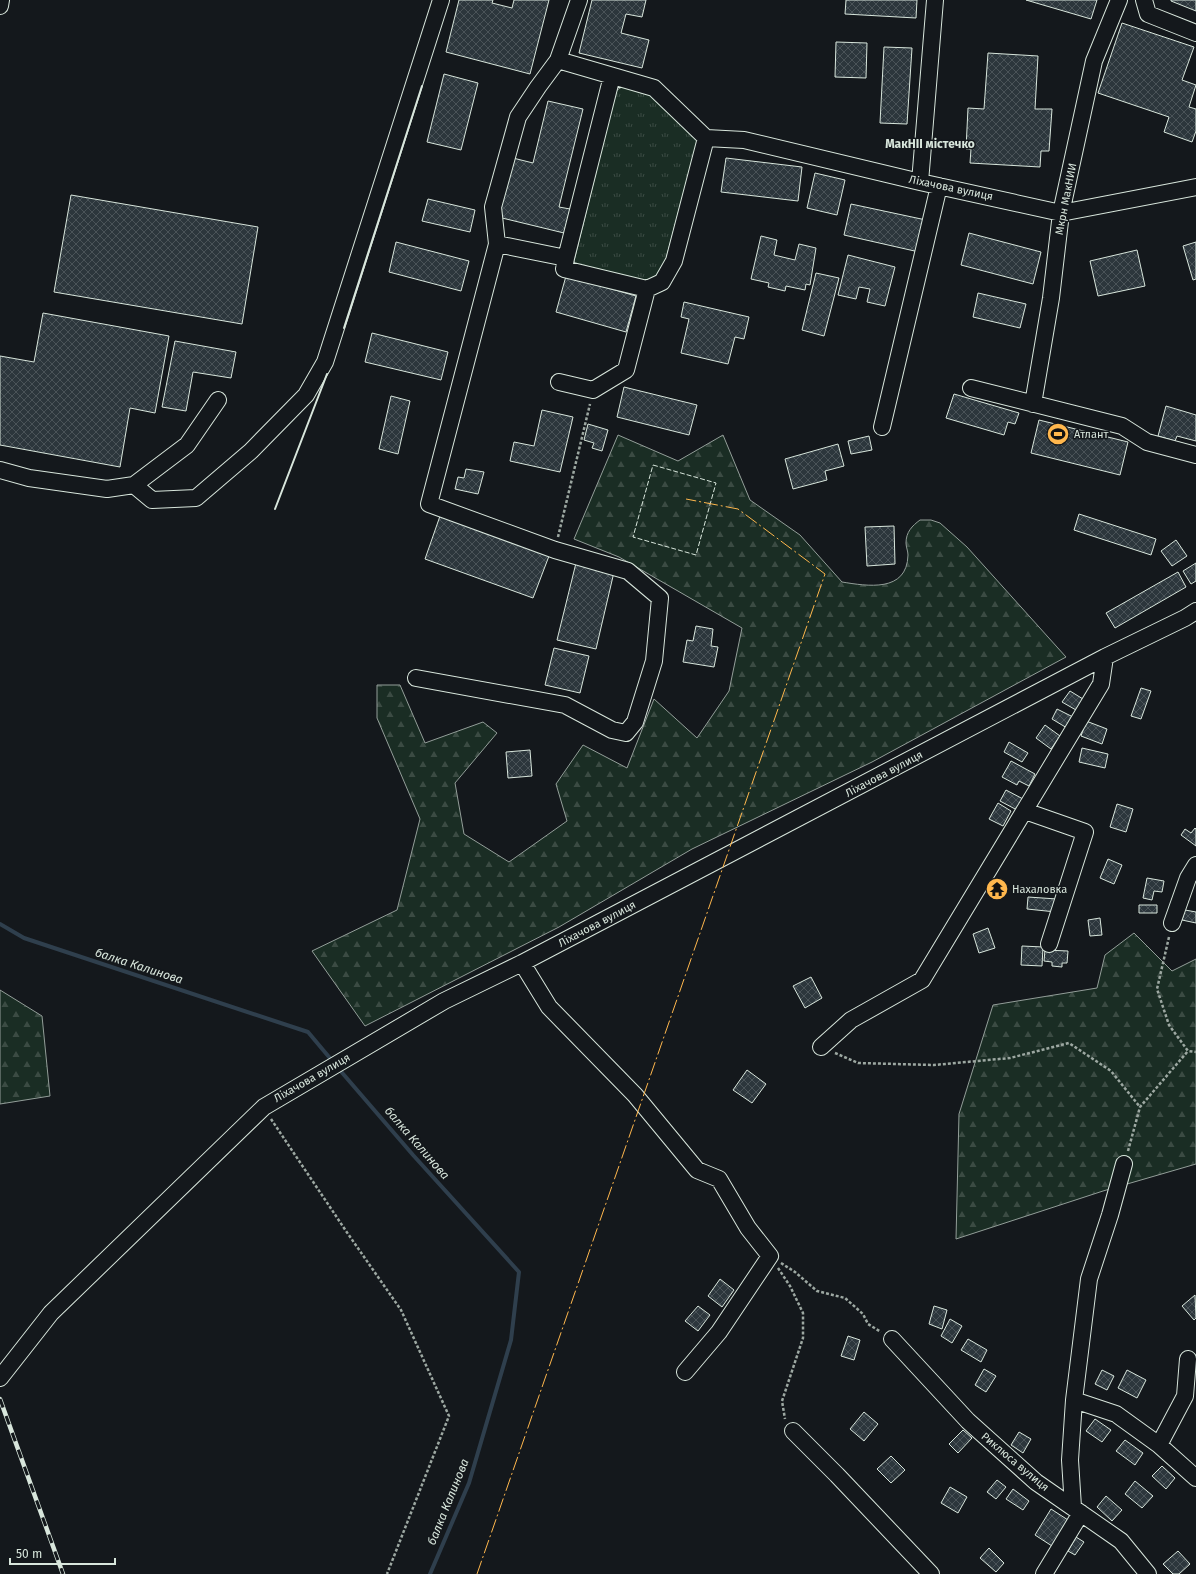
<svg xmlns="http://www.w3.org/2000/svg" width="1196" height="1574" font-family="'Fira Sans',sans-serif">
<defs>
<pattern id="grass-tufts" width="24" height="20" patternUnits="userSpaceOnUse"><rect width="24" height="20" fill="#1a2d24"/><path d="M3 7l-1-3M5 7V3M7 7l1-3M15 17l-1-3M17 17v-4M19 17l1-3" fill="none" stroke="#3b4b43"/></pattern>
<pattern id="forest-firs" width="22" height="20" patternUnits="userSpaceOnUse"><rect width="22" height="20" fill="#1a2d24"/><path d="M5 1l3.5 6h-7zM16 11l3.5 6h-7z" fill="#3b4b43"/></pattern>
<pattern id="building-cross-hatch" width="8" height="8" patternUnits="userSpaceOnUse"><rect width="8" height="8" fill="#2c363c"/><path d="M0 0l8 8M0 8l8-8" fill="none" stroke="#4a5358"/></pattern>
</defs>
<rect width="100%" height="100%" fill="#14181c"/>
<path fill="url(#grass-tufts)" stroke="#939e99" d="M629,84L644,88L698,138L666,259C662,270 657,276 647,282L575,265L574,261L616,91L620,88Z"/>
<path fill="url(#forest-firs)" stroke="#939e99" d="M618,435L678,461L723,435L750,500L800,535L842,582C867,586 907,593 908,555C908,551 906,547 906,543C906,532 912,526 920,520H931L940,523L967,547L1066,657L872,762L692,849L559,927L365,1026L312,951L397,910L420,819L377,718V685H400L425,743L483,722L497,733L455,783L464,834L509,862L567,821L556,784L583,745L627,768L654,699L697,738L729,691L742,628L619,557L574,539Z
M1134,933L1172,971L1196,959V1164L1103,1191L956,1239L959,1114L993,1005L1097,988L1105,955Z
M0,990L42,1016L50,1096L0,1104Z"/>
<g fill="none" stroke-linecap="round" stroke-linejoin="round">
<path stroke="#2f3f4d" stroke-width="4" d="M0,924L24,938L308,1032L334,1063
M338,1068L413,1155L519,1272L511,1340L469,1483L430,1574"/>
</g>
<path fill="url(#building-cross-hatch)" stroke="#d8e6dc" d="M459,0H493L492,3L512,8L514,0H549L530,74L446,52Z
M592,0H646L642,17L626,14L621,33L649,40L642,68L579,53Z
M846,0H917L916,18L845,14Z
M1026,0H1097L1091,19Z
M1171,0H1196V11L1171,1Z
M1122,23L1194,47L1182,80L1196,85L1189,107L1196,109V131L1192,142L1164,132L1169,117L1098,93Z
M836,42L867,43L866,78L835,77Z
M884,47L912,48L907,124L880,123Z
M988,53L1038,56L1035,109H1052L1049,151H1041L1040,167L970,163L971,149H966L968,108L984,109Z
M444,74L478,83L461,150L427,142Z
M548,101L583,109L559,207L570,209L564,233L498,217L513,158L533,163Z
M726,158L802,167L798,201L721,192Z
M815,173L845,180L837,215L807,208Z
M71,195L258,227L242,324L54,292Z
M428,199L475,210L470,232L422,221Z
M851,204L926,220L919,252L844,235Z
M969,233L1041,252L1033,284L961,265Z
M761,236L777,240L774,255L795,260L799,244L816,248L810,285L806,284L805,290L786,286L785,291L768,287L769,283L751,279Z
M396,242L469,261L461,291L389,272Z
M1196,242V279L1193,280L1183,246Z
M1137,250L1145,286L1098,296L1090,261Z
M848,255L895,267L885,306L867,302L870,289L859,287L856,299L838,295Z
M816,273L839,278L824,336L802,330Z
M566,276L636,296L626,332L556,312Z
M978,293L1026,304L1020,328L973,317Z
M684,302L749,317L744,339L735,337L728,364L681,353L689,319L681,317Z
M43,313L169,336L155,413L130,408L120,467L0,445V356L34,362Z
M372,333L448,352L441,380L365,362Z
M175,341L236,352L231,378L193,372L186,411L162,407Z
M624,387L697,405L689,435L617,417Z
M954,394L1019,413L1015,424L1008,422L1004,435L946,418Z
M391,396L410,401L398,454L379,449Z
M1166,406L1196,415V441L1177,436L1175,441L1158,436Z
M542,410L573,417L560,472L510,461L514,442L534,446Z
M1039,420L1128,442L1120,475L1031,453Z
M588,424L608,430L602,451L592,448L594,443L584,440Z
M869,436L872,450L851,454L848,441Z
M838,444L844,466L825,471L827,480L793,489L785,459Z
M466,469L484,472L478,494L455,489L458,477L464,478Z
M1079,514L1156,539L1151,555L1074,530Z
M440,516L549,556L533,598L425,559Z
M894,526L895,564L867,566L865,527Z
M1176,540L1187,556L1172,566L1161,551Z
M576,563L614,572L596,649L557,640Z
M1196,563V581L1191,584L1183,571Z
M1178,572L1186,587L1115,628L1106,613Z
M696,626L713,629L711,646L718,647L714,667L683,662L687,640L693,641Z
M554,648L589,656L580,693L545,685Z
M1141,688L1151,691L1141,719L1131,716Z
M1070,691L1083,699L1076,710L1062,702Z
M1057,709L1073,717L1067,728L1052,719Z
M1086,721L1107,729L1102,744L1081,736Z
M1045,725L1060,736L1051,749L1036,738Z
M1009,742L1028,753L1022,762L1004,752Z
M1082,748L1108,754L1105,768L1079,762Z
M530,750L532,776L508,778L506,752Z
M1011,761L1035,774L1029,786L1019,781L1017,785L1002,777Z
M1006,790L1023,799L1017,810L1000,801Z
M998,803L1011,811L1003,826L989,819Z
M1117,804L1133,809L1126,832L1110,827Z
M1195,828L1196,829V846L1181,835L1185,829L1191,833Z
M1108,859L1122,865L1114,884L1100,878Z
M1147,878L1164,881L1162,892L1154,891L1152,900L1143,898Z
M1028,897L1057,899L1056,912L1027,909Z
M1139,905H1157V913H1139Z
M1185,910L1196,912V923L1182,920Z
M1100,918L1102,935L1090,936L1088,920Z
M988,928L995,948L979,953L973,934Z
M1022,946L1043,947L1042,966L1021,965Z
M1045,950L1068,951L1067,963H1062V967L1052,966V962L1044,961Z
M811,977L822,998L805,1008L793,986Z
M747,1070L766,1084L752,1103L733,1090Z
M720,1279L734,1290L722,1307L708,1296Z
M1195,1295L1196,1318L1194,1320L1182,1306Z
M698,1306L710,1315L698,1331L685,1321Z
M934,1306L947,1310L942,1329L929,1324Z
M950,1319L962,1326L952,1343L941,1336Z
M848,1336L860,1340L854,1360L841,1356Z
M968,1339L987,1350L981,1362L961,1350Z
M984,1369L996,1376L986,1392L975,1385Z
M1102,1370L1114,1376L1107,1390L1095,1384Z
M1127,1370L1146,1380L1137,1398L1118,1388Z
M864,1412L878,1424L864,1441L850,1429Z
M1095,1419L1111,1430L1102,1442L1086,1431Z
M963,1430L972,1438L958,1453L949,1444Z
M1019,1432L1031,1439L1023,1453L1011,1445Z
M1125,1440L1143,1453L1135,1465L1116,1451Z
M891,1456L905,1470L891,1483L877,1469Z
M1162,1466L1175,1478L1166,1489L1152,1476Z
M997,1480L1006,1487L996,1499L987,1492Z
M1135,1481L1153,1496L1142,1508L1125,1494Z
M950,1487L967,1497L958,1513L941,1503Z
M1013,1489L1029,1501L1023,1510L1006,1499Z
M1106,1496L1122,1510L1112,1521L1097,1507Z
M1051,1509L1068,1520L1052,1546L1035,1535Z
M1076,1537L1084,1542L1075,1555L1068,1551Z
M989,1548L1004,1563L996,1572L980,1558Z
M1178,1551L1190,1564L1179,1574H1173L1163,1564Z"/>
<g fill="none" stroke-linecap="round" stroke-linejoin="round">
<g stroke="#d8e6dc" stroke-width="18">
<path id="minor" d="M1144,0L1148,14L1196,33
M0,6L1,0
M558,60L579,0
M706,138L744,140L920,182L1061,213L1196,187
M920,182L935,0
M497,244L493,207L518,117L538,87L558,60L654,88L706,138
M566,258L612,76
M559,382L593,390L626,370L647,289L662,282L674,261L706,138
M971,388L1122,426L1147,442L1196,455
M1033,404L1051,298L1061,213L1094,61L1119,0
M882,427L939,186
M0,470L29,478L107,489L134,485L187,445L218,400
M134,485L152,500L196,498L251,451L306,395L325,362L441,0
M416,678L565,705L612,730L626,733L635,722L654,661L660,598L628,571L555,550L429,504L497,244L566,258L564,269L647,289
M1025,811L1085,832L1049,944
M1172,923L1188,878L1196,865
M522,963L549,1007L635,1095L697,1170L719,1179L748,1228L770,1256L719,1332L685,1372
M821,1047L851,1020L922,980L1101,684L1105,657
M892,1339L968,1421L1036,1482L1121,1541L1148,1574
M0,1378L51,1313L264,1107L444,1001L522,963L1105,657L1185,618L1196,611
M1074,1400L1116,1414L1159,1445L1196,1478
M793,1431L837,1475L931,1574
M1159,1445L1185,1396L1188,1359
M1073,1507L1070,1460L1074,1400L1089,1279L1110,1215L1124,1164
M1044,1574L1081,1513"/>
</g>
<path stroke="#9da8a2" stroke-width="2.5" stroke-dasharray="3 2" stroke-linecap="butt" d="M558,537L590,404
M1169,937L1157,989L1169,1025L1188,1051L1196,1052
M835,1053L858,1063L934,1065L1010,1058L1069,1043L1111,1071L1140,1107
M271,1119L346,1231L401,1310L449,1416L387,1574
M1128,1151L1140,1107L1188,1051
M781,1263L795,1272L817,1291L845,1298L863,1314L868,1324L881,1332
M778,1268L790,1286L803,1313V1338L782,1401L785,1419"/>
<use href="#minor" stroke="#14181c" stroke-width="16"/>
<g stroke="#d8e6dc" stroke-width="4.5">
<path id="rail" d="M0,1399L63,1574"/>
</g>
<use href="#rail" stroke="#14181c" stroke-width="3" stroke-dasharray="9" stroke-linecap="butt"/>
<path stroke="#d8e6dc" stroke-width="1" stroke-dasharray="5 2" stroke-linecap="butt" d="M653,465L716,483L696,555L633,537Z"/>
<path stroke="#d8e6dc" stroke-width="2" d="M344,328L422,86
M275,509L327,374"/>
<path stroke="#ffb74d" stroke-width="1" stroke-dasharray="14 3 2 3" stroke-linecap="butt" d="M477,1574L825,574L738,509L686,499"/>
</g>
<defs>
<g id="stadium-disc" transform="scale(1.15)"><circle r="9.5" fill="#ffb74d" stroke="#14181c"/><path d="M0-5a6.5 5 0 1 0 0 10a6.5 5 0 1 0 0-10ZM-3.5-1.8h7v3.6h-7Z" fill="#111"/></g>
<g id="temple-disc" transform="scale(1.15)"><circle r="9.5" fill="#ffb74d" stroke="#14181c"/><path d="M0-6L5-2H3V0L6.5 2.5H4V6H1.5V3h-3V6H-4V2.5H-6.5L-3 0V-2H-5Z" fill="#111"/></g>
</defs>
<g fill-rule="evenodd">
<use href="#stadium-disc" x="1058" y="434"/>
<use href="#temple-disc" x="997" y="889"/>
</g>
<g text-anchor="middle" dominant-baseline="central" stroke-width="3" stroke-linejoin="round" paint-order="stroke">
<g font-size="11" fill="#d8e6dc" stroke="#14181c">
<text transform="translate(951 188) rotate(12)">Ліхачова вулиця</text>
<text transform="translate(1066 199) rotate(-79)">Мкрн МакНИИ</text>
<text transform="translate(884 774) rotate(-28)">Ліхачова вулиця</text>
<text transform="translate(597 924) rotate(-28)">Ліхачова вулиця</text>
<text transform="translate(312 1078) rotate(-30)">Ліхачова вулиця</text>
<text transform="translate(1015 1462) rotate(40)">Риклюса вулиця</text>
</g>
<g font-size="11" fill="#d8e6dc" stroke="#14181c" text-anchor="start">
<text x="1074" y="434">Атлант</text>
<text x="1012" y="889">Нахаловка</text>
</g>
<g font-size="12" font-weight="bold" fill="#d8e6dc" stroke="#14181c">
<text x="930" y="144">МакНІІ містечко</text>
</g>
<g font-size="12" font-style="italic" fill="#d8e6dc" stroke="#14181c">
<text transform="translate(139 966) rotate(18)">балка Калинова</text>
<text transform="translate(417 1143) rotate(49)">балка Калинова</text>
<text transform="translate(448 1502) rotate(-68)">балка Калинова</text>
</g>
</g>
<path d="M10 1558v6h105v-6" fill="none" stroke="#d8e6dc" stroke-width="2"/>
<text x="16" y="1558" font-size="12" fill="#d8e6dc" stroke="#14181c" stroke-width="3" paint-order="stroke">50 m</text>
</svg>
